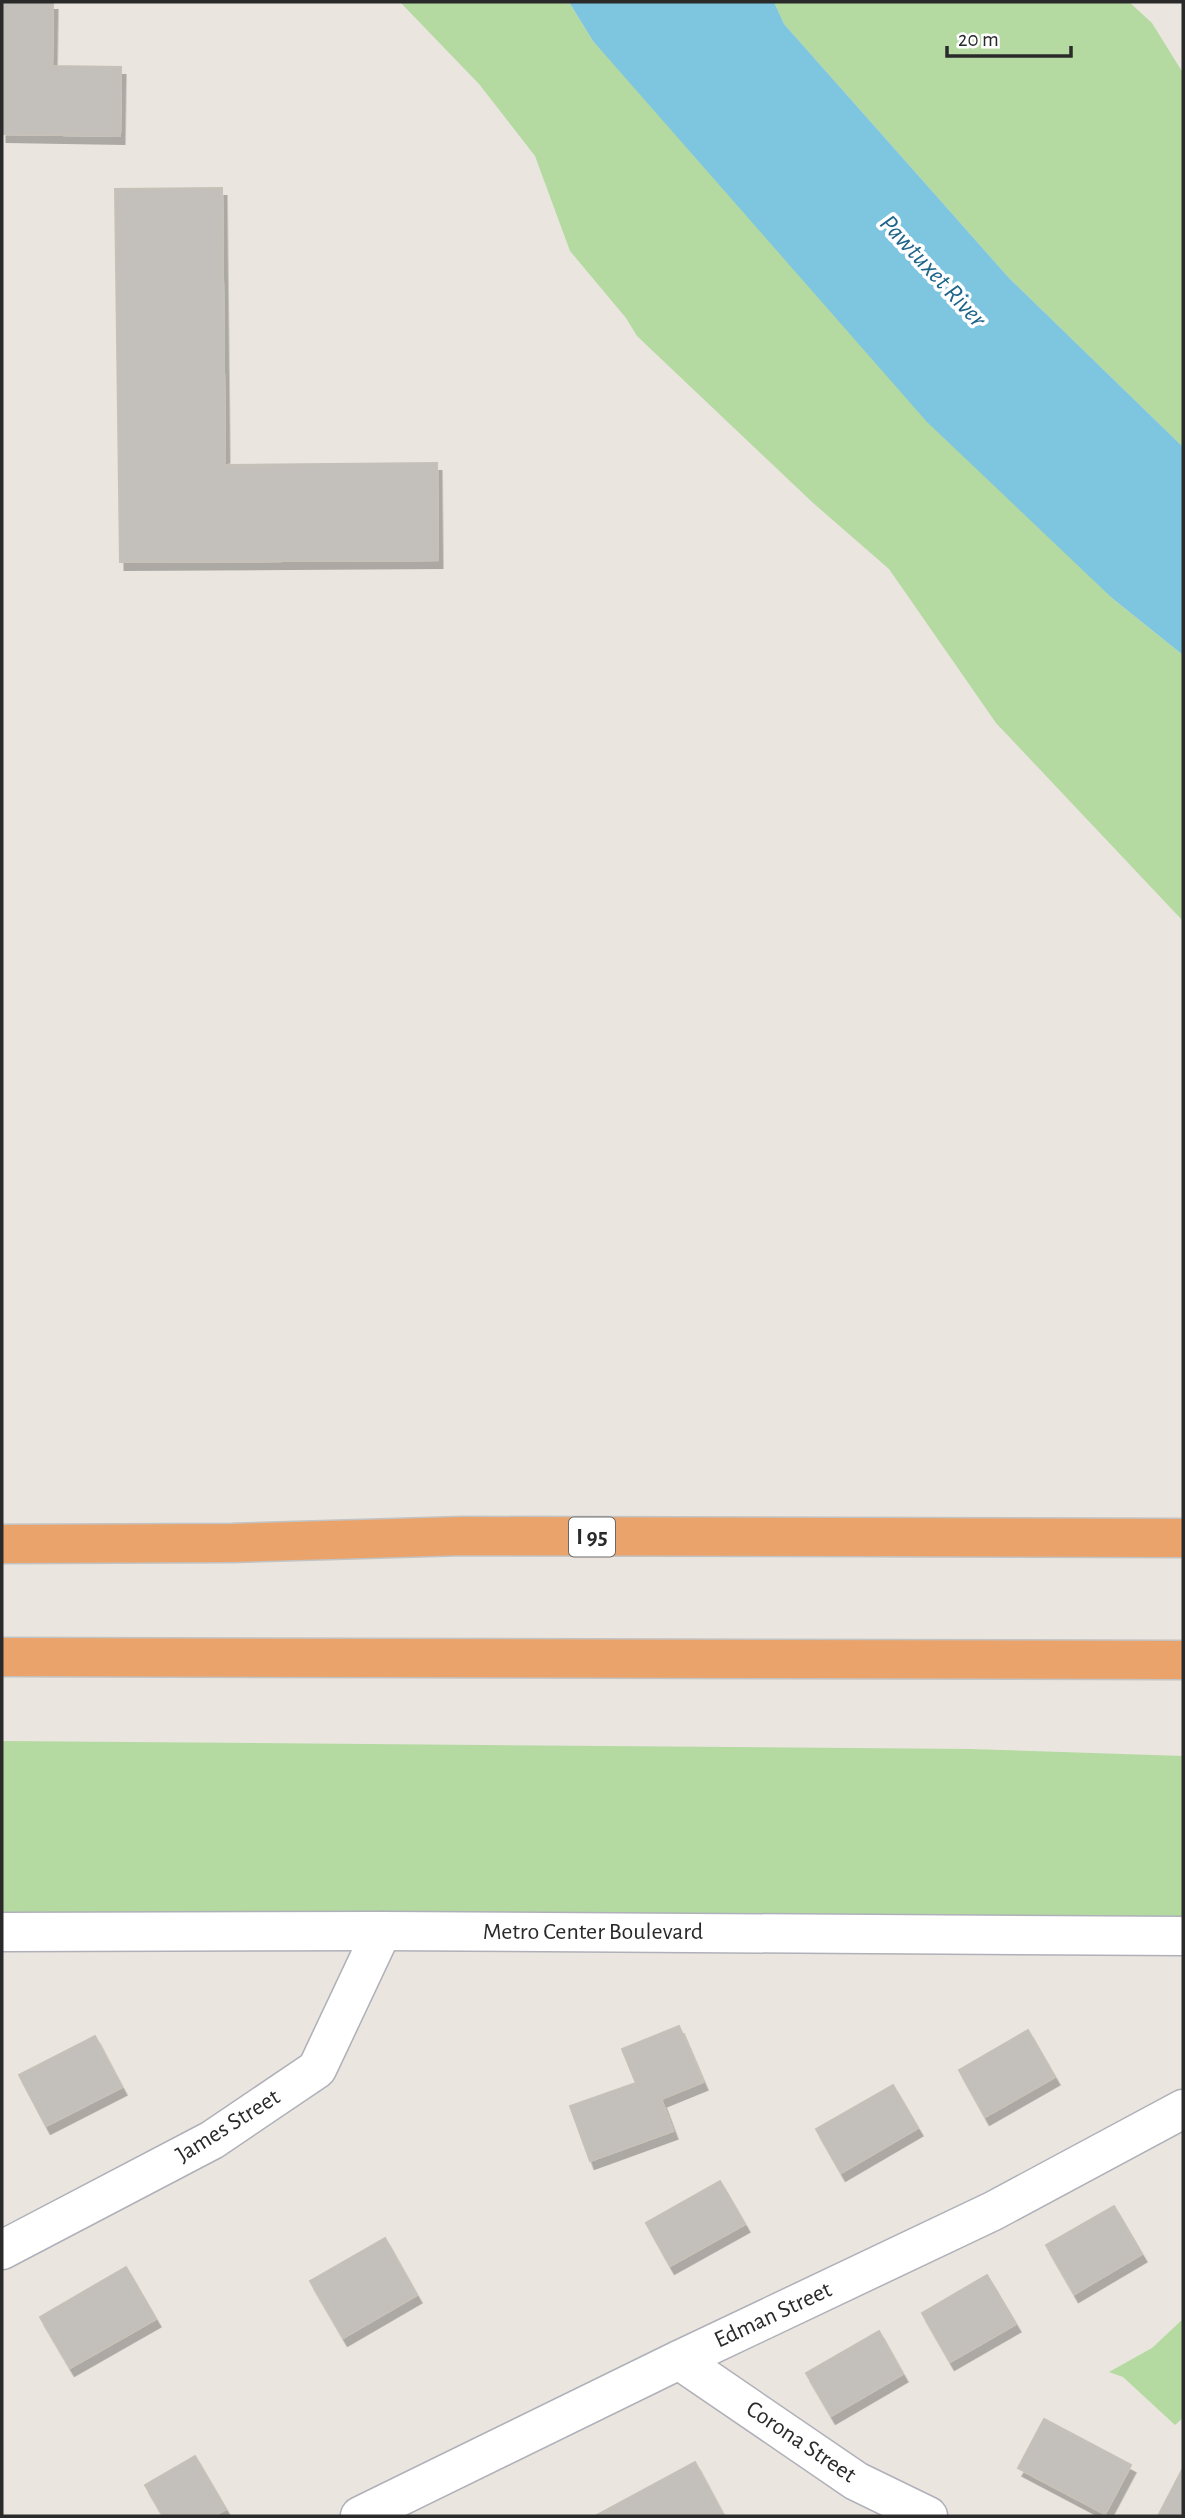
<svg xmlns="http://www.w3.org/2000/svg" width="1185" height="2518" font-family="'Alegreya Sans',sans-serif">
<defs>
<filter id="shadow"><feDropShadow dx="4.5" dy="8" stdDeviation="0" flood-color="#0004"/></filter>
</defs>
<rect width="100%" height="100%" fill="#eae5de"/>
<path fill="#b4daa2" d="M400,2H569L593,41L1112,598L1183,655V921L996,723L889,569L812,502L637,336L626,318L570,251L535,156L479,84Z
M774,2H1129L1152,23L1183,73V447L1009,278L784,24Z
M2,1741L970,1749L1183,1756V1935L2,1933Z
M1183,2319V2418L1175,2425L1123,2377L1109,2372L1152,2348Z"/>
<path fill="#7ec5df" d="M569,2H774L784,24L1009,278L1183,447V655L1112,598L927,422L593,41Z"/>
<path fill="#c3bfba" stroke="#c6c1b8" stroke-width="2" filter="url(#shadow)" d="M2,2H53L52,66L121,67L120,136L2,134Z
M222,188L225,465L437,463L438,560L120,562L115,189Z
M679,2026L703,2082L661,2099L673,2131L590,2161L570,2106L636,2083L622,2049Z
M1028,2030L1055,2077L985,2117L959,2070Z
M95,2036L122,2087L46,2126L19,2075Z
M893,2085L918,2128L841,2173L816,2129Z
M720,2181L745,2224L670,2266L646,2223Z
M1114,2206L1142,2254L1074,2294L1046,2245Z
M385,2238L417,2295L343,2338L310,2281Z
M126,2267L156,2319L70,2368L40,2317Z
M987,2275L1016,2324L950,2362L922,2313Z
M879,2331L903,2374L831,2416L806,2373Z
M1044,2419L1131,2465L1105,2514L1018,2468Z
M195,2456L226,2509L213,2516H163L145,2485Z
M695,2462L724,2516H598L597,2515Z
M1183,2468V2516H1158Z"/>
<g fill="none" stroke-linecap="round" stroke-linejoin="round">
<g stroke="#afb0b9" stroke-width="41">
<path id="street" d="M2,2250L212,2140L317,2069L382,1931
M679,2360L856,2481L928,2516
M360,2516L679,2360L993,2211L1183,2109"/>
</g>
<g stroke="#afb0b9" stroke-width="41">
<path id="secondary" d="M2,1932L382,1931L1183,1936"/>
</g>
<g stroke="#c3c3c3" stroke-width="41">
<path id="highway" d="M2,1544L232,1543L463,1536L1183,1538
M2,1657L1183,1660"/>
</g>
<use href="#street" stroke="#fff" stroke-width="38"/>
<use href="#secondary" stroke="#fff" stroke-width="38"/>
<use href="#highway" stroke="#eaa36a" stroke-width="38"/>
</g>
<g text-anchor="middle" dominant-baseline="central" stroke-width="7" stroke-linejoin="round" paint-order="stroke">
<rect fill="#fff" stroke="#6a6a6a" stroke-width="2" x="569" y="1517.5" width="46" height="39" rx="5"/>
<g font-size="23" font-weight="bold" fill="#2a2a2a">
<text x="592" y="1537">I 95</text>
</g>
<g font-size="24" fill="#2a2a2a" stroke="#fff">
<text x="593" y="1932">Metro Center Boulevard</text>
<text transform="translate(228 2126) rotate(-32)">James Street</text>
<text transform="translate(773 2315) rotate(-25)">Edman Street</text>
<text transform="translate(801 2442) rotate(34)">Corona Street</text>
</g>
<g font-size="26" font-style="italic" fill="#1e648a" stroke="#fff">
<text transform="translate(933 271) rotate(47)">Pawtuxet River</text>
</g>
</g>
<rect width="1185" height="2518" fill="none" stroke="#2a2a2a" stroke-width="7"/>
<path d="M947 46v10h124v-10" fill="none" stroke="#2a2a2a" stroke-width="3.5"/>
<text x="958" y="46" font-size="21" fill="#2a2a2a" stroke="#ffffff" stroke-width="5" paint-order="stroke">20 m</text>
</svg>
